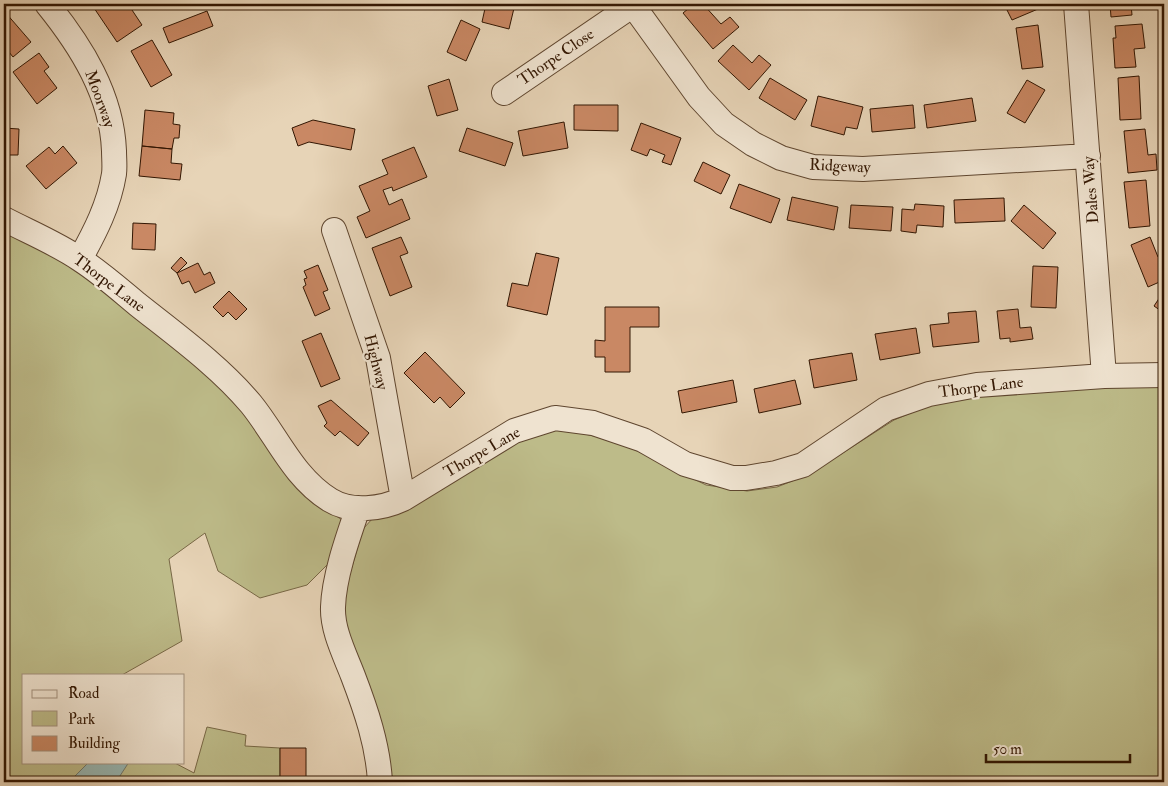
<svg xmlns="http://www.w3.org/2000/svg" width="1168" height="786" font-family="'IM FELL Double Pica',serif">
<rect width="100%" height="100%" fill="#e7d4b7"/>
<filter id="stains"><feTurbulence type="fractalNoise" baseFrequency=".004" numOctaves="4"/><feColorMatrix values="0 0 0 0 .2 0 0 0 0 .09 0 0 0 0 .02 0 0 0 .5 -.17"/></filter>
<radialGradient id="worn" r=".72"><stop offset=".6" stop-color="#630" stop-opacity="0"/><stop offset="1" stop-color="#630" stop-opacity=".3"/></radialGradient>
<path fill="#bdbb89" stroke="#786846" d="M4,230L77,267L204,358L319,504L342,520L331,561L307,585L260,598L218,571L205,533L169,559L182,641L122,675H24V762H173L194,773L207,727L246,735L245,746L280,748V782H4Z
M1103,383L1164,387V782H399L389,773L343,623L347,584L363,529L373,518L521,436L557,428L617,441L706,485L747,491L777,487L810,474L894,420L930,405L981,396Z"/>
<path fill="#97b7b4" stroke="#6f776d" d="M89,762H129L116,782H69Z"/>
<path fill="#c98864" stroke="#321602" d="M93,4H128L142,25L117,42L92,5Z
M486,4H515L509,29L482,22Z
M694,4H703L721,24L730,17L739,27L713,49L683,13Z
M1004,4H1036L1038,9L1012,20Z
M1110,4H1131L1132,15L1111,17Z
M207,11L213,26L169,43L163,28Z
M5,12L31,42L13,57L4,46V13Z
M461,20L480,29L466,61L447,52Z
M1142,24L1145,48L1134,49L1136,67L1115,68L1113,38H1116L1115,26Z
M1038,25L1043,67L1022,69L1016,28Z
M152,40L172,75L151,87L131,51Z
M733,45L752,63L759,55L771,65L749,90L718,61Z
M39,53L49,67L44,71L57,88L37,104L13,72Z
M1139,76L1141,119L1120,120L1118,78Z
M770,78L807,100L795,120L759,98Z
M449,79L458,110L437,116L428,86Z
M1027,80L1045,90L1025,123L1007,113Z
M818,96L863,107L857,129L846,127L844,135L811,126Z
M972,98L976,121L927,128L924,105Z
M574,105H618V131L574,130Z
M913,105L915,128L872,132L870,109Z
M145,110L174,113L173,124L180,125L179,138H174L172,149L142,146Z
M313,120L355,129L351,150L309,142L298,146L292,128Z
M564,122L568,148L523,156L518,131Z
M641,123L681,138L671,165L662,162L665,155L650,149L647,156L631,150Z
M4,128L19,129L18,155H4Z
M467,128L513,143L505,166L459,151Z
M1145,129L1148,155L1156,154L1157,170L1128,173L1124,131Z
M63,146L77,163L46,189L26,166L49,147L55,154Z
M142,146L172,149L171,163L182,164L180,180L139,176Z
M414,147L427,177L393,191L392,187L383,190L389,205L402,199L410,219L366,238L357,217L370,211L359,186L388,174L382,160Z
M703,162L730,175L721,194L694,181Z
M1146,180L1150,226L1129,228L1124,182Z
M739,184L780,199L771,223L730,208Z
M792,197L838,207L834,230L787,220Z
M1004,198L1005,221L955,223L954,200Z
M915,204L944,206L943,227L917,225L916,233L901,231L902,209L914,210Z
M851,205L893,207L891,231L849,228Z
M1024,205L1056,233L1043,249L1011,221Z
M133,223L156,224L155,250L132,249Z
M401,237L408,253L400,256L412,287L390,296L372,248Z
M1150,237L1158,257L1164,255V280L1148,287L1131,245Z
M536,253L559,258L547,315L507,306L512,283L528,286Z
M181,257L187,263L177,273L171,268Z
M198,263L204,275L210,272L215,283L195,293L189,281L182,284L177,273Z
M318,265L328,290L323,292L330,309L315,316L303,287L306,285L304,279L307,278L304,271Z
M1033,266L1058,267L1056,308L1031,307Z
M229,291L247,309L236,320L228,312L223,317L213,307Z
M1164,291V313L1154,306Z
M605,307H659V327H630V372H605V357H595V340L605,341Z
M1018,309L1020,328L1031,327L1033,339L1010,342V338L1000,339L997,311Z
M976,311L979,342L933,347L930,325L949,323L948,313Z
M916,328L920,353L880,360L875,334Z
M321,333L340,379L321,387L302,341Z
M425,352L465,393L450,408L440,397L434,403L404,373Z
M852,353L857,380L814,388L809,360Z
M733,380L737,402L682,413L678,391Z
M795,380L801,404L759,413L754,389Z
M331,400L369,433L358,446L340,431L335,436L324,426L327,423L318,406Z
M280,748H306V782H280Z"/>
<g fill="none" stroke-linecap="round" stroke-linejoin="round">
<g stroke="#5f462f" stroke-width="26">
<path id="minor" d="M47,4C81,46 112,95 114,151C114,158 115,167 114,174C109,205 95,232 80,259
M632,4L699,97L724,124L753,144L781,158L813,167L863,169L1088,156
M1076,4L1104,376
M504,93L633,5
M4,219C29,232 58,244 81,260C101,273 119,289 137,304C176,335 219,366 251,404C277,436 293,477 330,500C351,513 382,509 403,499L514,431L555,418L593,423L643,440L685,464L732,478H746L776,473L803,465L886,409L929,394L977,385L1104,376L1164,375
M334,230L378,358L403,499
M358,508C348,537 334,576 333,607C332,630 345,655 353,676C366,710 378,745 380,782"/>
</g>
<use href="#minor" stroke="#efe3d0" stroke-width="24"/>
</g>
<g text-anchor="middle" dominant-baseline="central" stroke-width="4.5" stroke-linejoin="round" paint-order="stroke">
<g font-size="16" fill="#321602" stroke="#efe3d0">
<text transform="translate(556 57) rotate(-34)">Thorpe Close</text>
<text transform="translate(100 99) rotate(70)">Moorway</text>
<text transform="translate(840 166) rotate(3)">Ridgeway</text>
<text transform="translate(1091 190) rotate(-94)">Dales Way</text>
<text transform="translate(109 283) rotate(37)">Thorpe Lane</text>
<text transform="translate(376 362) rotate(76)">Highway</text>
<text transform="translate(981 387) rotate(-7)">Thorpe Lane</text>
<text transform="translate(482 452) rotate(-30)">Thorpe Lane</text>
</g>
</g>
<rect width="1168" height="786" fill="none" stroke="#e7d4b7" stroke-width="20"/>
<rect x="5" y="5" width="1158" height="776" fill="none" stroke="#321602" stroke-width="2.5"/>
<rect x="10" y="10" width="1148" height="766" fill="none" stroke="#321602"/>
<rect x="22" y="674" width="162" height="90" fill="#efe3d0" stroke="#a3917e"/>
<rect x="32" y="690" width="25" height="8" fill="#efe3d0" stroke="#a3917e"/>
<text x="68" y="698" font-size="15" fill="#321602">Road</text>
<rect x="32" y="711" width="25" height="15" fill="#bdbb89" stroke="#a3917e"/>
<text x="68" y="724" font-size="15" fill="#321602">Park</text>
<rect x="32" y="736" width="25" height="15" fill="#c98864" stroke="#a3917e"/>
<text x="68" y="748" font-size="15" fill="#321602">Building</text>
<path d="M986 754v8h144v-8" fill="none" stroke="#321602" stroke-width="2.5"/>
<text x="993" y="754" font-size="15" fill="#321602" stroke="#efe3d0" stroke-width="4" paint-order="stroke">50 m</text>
<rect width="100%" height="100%" filter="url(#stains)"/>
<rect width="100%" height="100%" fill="url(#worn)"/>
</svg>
